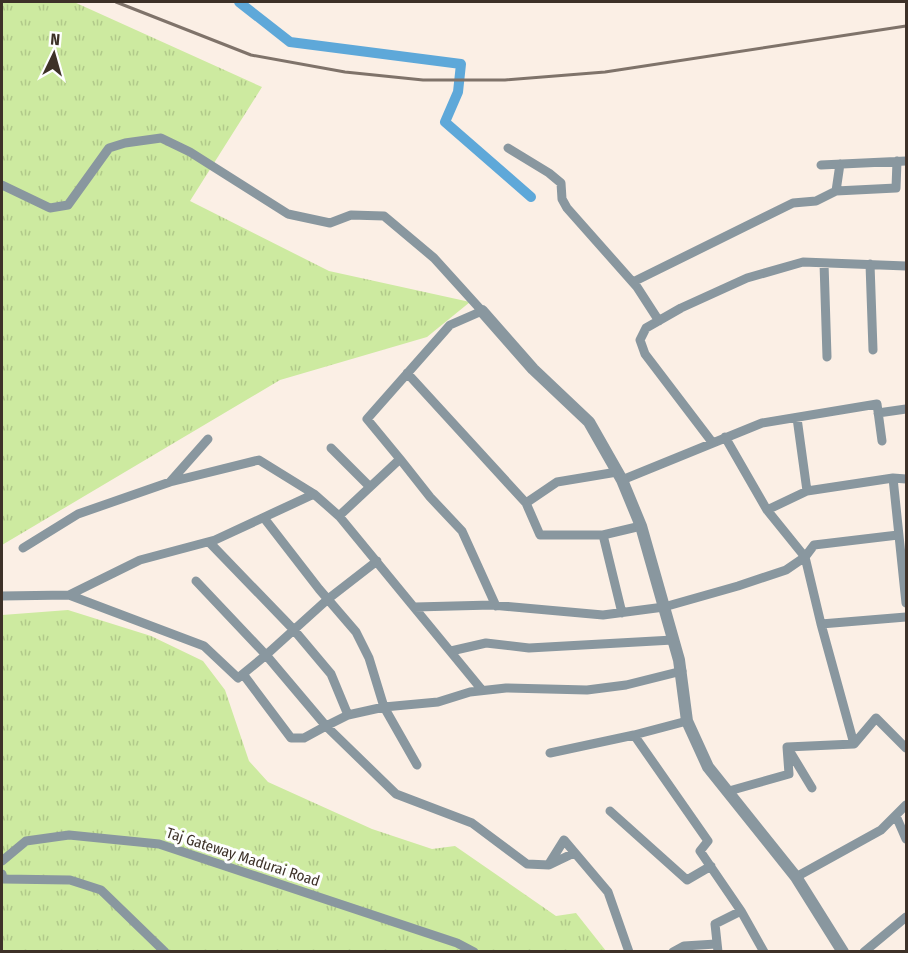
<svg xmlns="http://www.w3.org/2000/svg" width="908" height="953" font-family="'Fira Sans Condensed',sans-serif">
<defs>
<pattern id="grass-tufts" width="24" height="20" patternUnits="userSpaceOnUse" patternTransform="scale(1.5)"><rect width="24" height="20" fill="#cdeaa0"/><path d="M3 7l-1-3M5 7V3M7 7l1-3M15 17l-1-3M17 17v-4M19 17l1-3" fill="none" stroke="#b1c98a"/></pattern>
</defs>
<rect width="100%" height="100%" fill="#fbefe5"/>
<path fill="url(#grass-tufts)" d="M2,2H74L262,87L190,201L329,271L470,302L427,337L280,380L2,545Z
M68,610L151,636L203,661L225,690L249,761L268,782L372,829L432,849L455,846L556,916L576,913L606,951L2,952V615Z"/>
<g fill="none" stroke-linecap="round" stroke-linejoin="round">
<path stroke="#5ea8d9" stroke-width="10" d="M239,2L290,42L461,64L458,92L445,122L531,197"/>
<path stroke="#89979f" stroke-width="9" d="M508,148L549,173L561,183L562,199L567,208L637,287L659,321
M821,165L906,161
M2,185L50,208L68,205L109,148L125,143L161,138L190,152L288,214L330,223L351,215L384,216L434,258L482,311L450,325L367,419L400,459L339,516L314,494L215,540L140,560L69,595L204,646L238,678L266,655L326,726L348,715L384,707L438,702L470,692L506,688L587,690L626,685L682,671
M836,191L896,188L897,161
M824,263L827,357
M870,264L873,350
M633,282L793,203L816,201L836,191L840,164
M407,373L526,503
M878,413L906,409
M797,418L807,491
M725,437L767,510L805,557L821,624L906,617
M712,442L645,354L640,340L646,328L681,308L747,278L803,262L906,266
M331,448L370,487
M400,459L430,497L462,531L496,606
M893,478L906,479
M622,480L762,423L877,404L882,441
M170,482L208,439
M767,510L807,491L893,478L906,603
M339,516L482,690
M264,518L319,589L356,632L369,658L384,707L417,765
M603,535H540L526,503L557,482L617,472
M209,542L294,630L331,674L348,715
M23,548L78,514L170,482L259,460L314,494
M196,581L266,655L328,599L377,561
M2,596L69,595
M415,607L492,605L603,615L664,607L738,586L786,570L805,557L814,545L898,535
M622,613L603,535L641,526
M451,651L486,643L529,648L673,640
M243,674L291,738H304L326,726L396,794L472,823L527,864L549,865L574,853
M687,721L634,735L708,841L700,851L741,911L764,952
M854,744L876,718L906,748
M789,750L812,788
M550,753L634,735
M729,791L789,774L787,747L854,744L821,624
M610,811L687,880L711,866
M896,816L906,839
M2,861L26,841L69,835L159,844L457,943L474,952
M549,864L564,840L608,892L629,952
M2,874L3,879L70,880L101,890L165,952
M796,877L881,830L906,805
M673,952L684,946L716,944
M718,952L715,924L741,911
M864,952L906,917"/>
<path stroke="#89979f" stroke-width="12" d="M482,311L533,369L589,422L622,480L641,526L679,660L687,721L708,767L796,877L843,952"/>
<path stroke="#7f736a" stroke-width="3" d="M116,2L251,55L345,72L423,80H505L605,72L906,26"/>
</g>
<g text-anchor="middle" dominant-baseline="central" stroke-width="6" stroke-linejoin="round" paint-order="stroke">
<g font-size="15" fill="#3d3128" stroke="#fefefe">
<text transform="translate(243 857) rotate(18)">Taj Gateway Madurai Road</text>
</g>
</g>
<rect width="908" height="953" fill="none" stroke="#3d3128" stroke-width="6"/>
<g transform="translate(54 54) rotate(5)" stroke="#fefefe" stroke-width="4.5" paint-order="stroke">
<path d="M0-4.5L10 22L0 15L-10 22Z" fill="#3d3128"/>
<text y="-9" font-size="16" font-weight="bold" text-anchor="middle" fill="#3d3128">N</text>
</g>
</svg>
